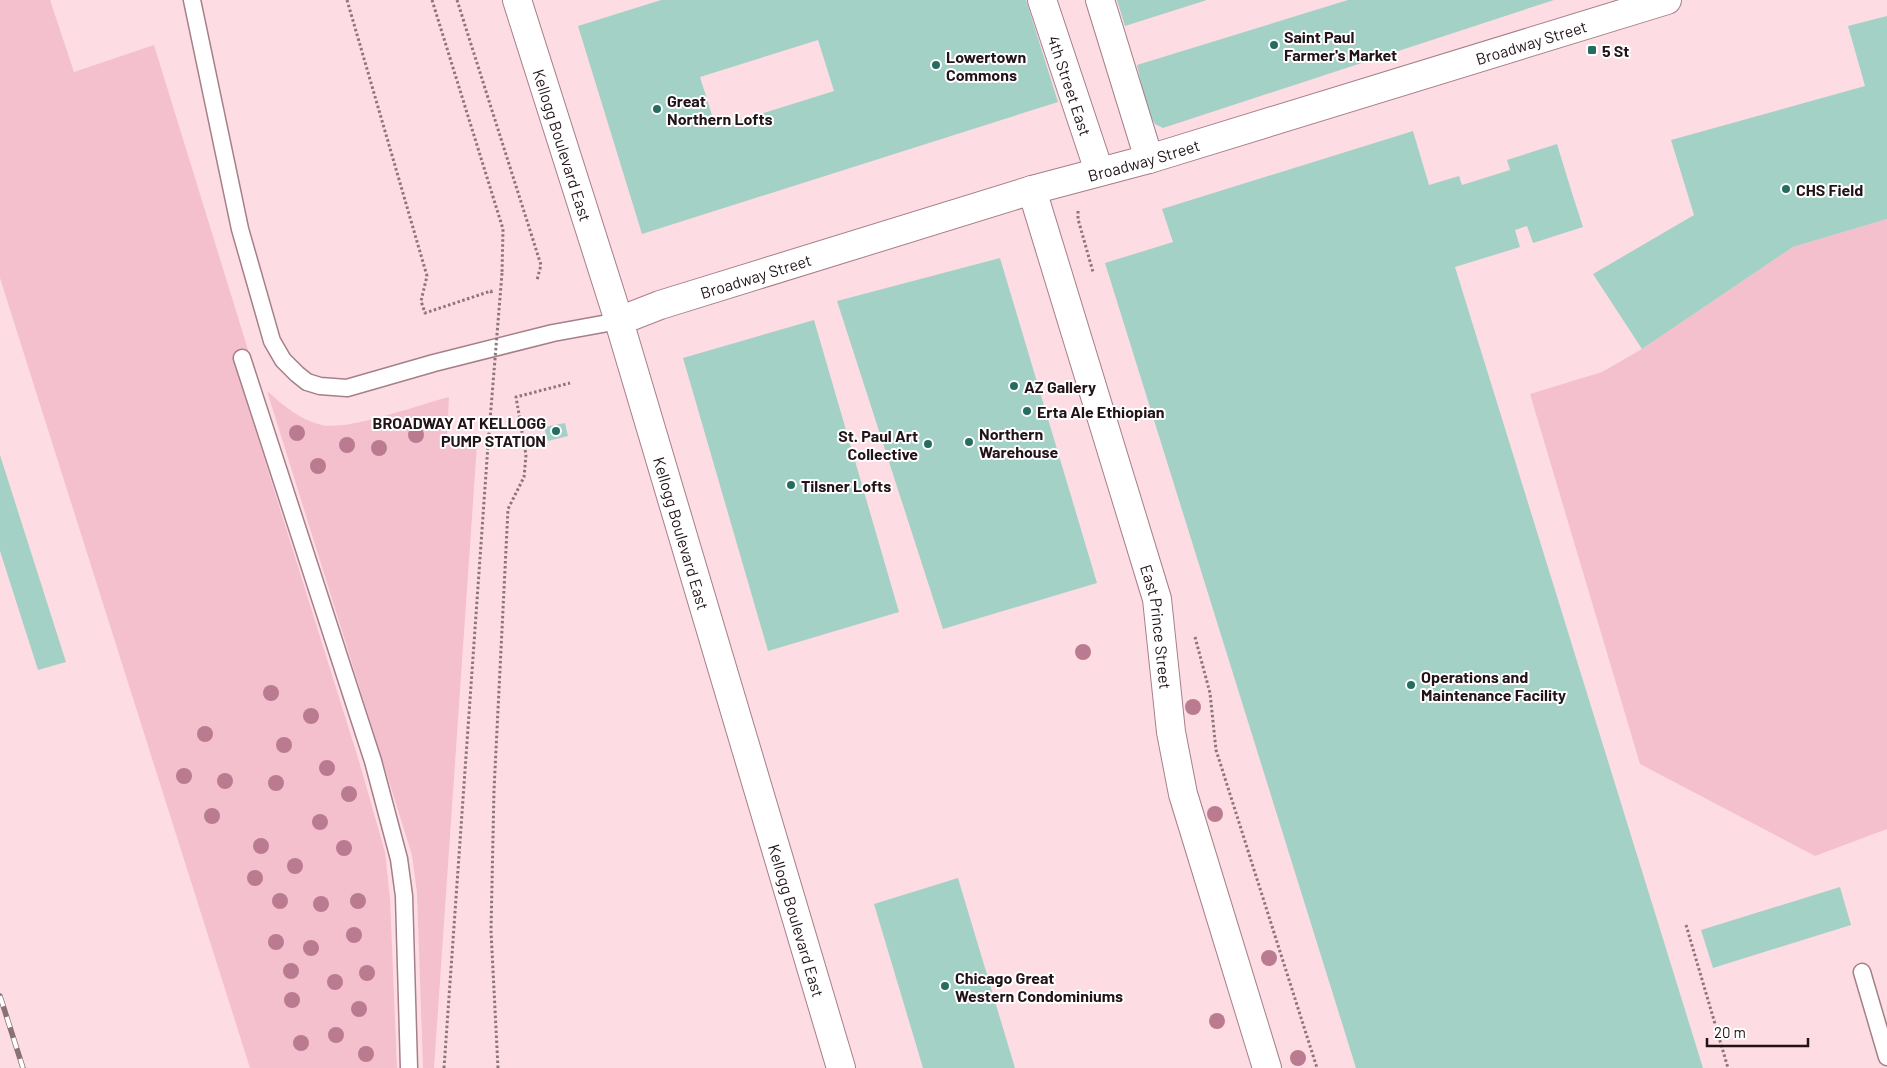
<svg xmlns="http://www.w3.org/2000/svg" width="1887" height="1068" font-family="Barlow,sans-serif">
<rect width="100%" height="100%" fill="#fedce4"/>
<path fill="#f4c0ce" d="M0,0H50L74,72L154,45L249,353L233,359L359,761L385,852L390,898L397,1068H250L0,278Z
M1887,219V829L1815,856L1640,764L1530,394L1602,372L1642,349L1793,247Z
M267,391C284,406 300,420 322,425C348,431 421,404 449,397L447,441L477,444L434,1068H423L417,893L412,855Z"/>
<path fill="#a4d1c6" fill-rule="evenodd" d="M661,0H1026L1058,102L642,234L578,26ZM818,40L834,91L716,128L700,77Z
M1117,0H1207L1125,26Z
M1348,0H1554L1163,128L1155,124L1147,109L1137,65Z
M1887,16V219L1793,247L1642,349L1593,274L1694,215L1671,140L1865,86L1848,26Z
M1413,131L1429,185L1459,176L1462,185L1510,170L1507,160L1557,144L1572,193L1583,227L1533,243L1527,226L1515,230L1520,247L1455,267L1703,1068H1356L1105,263L1173,242L1162,209Z
M1000,258L1097,583L943,629L837,301Z
M814,320L899,612L768,651L683,358Z
M565,423L568,436L548,441L544,427Z
M0,455L66,662L38,670L0,551Z
M958,878L1015,1068H923L874,904Z
M1840,887L1851,925L1713,968L1701,930Z"/>
<g fill="none" stroke-linecap="round" stroke-linejoin="round">
<g stroke="#a57f89" stroke-width="19">
<path id="service" d="M192,0L240,229L272,341L283,360L297,374L307,382L320,386L347,388L434,363L553,333L619,321
M242,358L373,761L399,859L404,896L409,1068
M1862,972L1887,1057"/>
</g>
<g stroke="#a57f89" stroke-width="30">
<g id="minor">
<path id="s1" d="M1042,0L1099,171"/>
<path d="M1100,0L1149,159"/>
<path id="s2" d="M1032,190L1157,599L1171,732L1183,794L1267,1068"/>
</g>
</g>
<g stroke="#a57f89" stroke-width="30">
<g id="tertiary">
<path id="s3" d="M619,321L660,305L1032,190L1149,159L1667,0"/>
</g>
</g>
<g stroke="#a57f89" stroke-width="30">
<g id="secondary">
<path id="s4" d="M517,0L619,321L841,1068"/>
</g>
</g>
<path stroke="#8d757b" stroke-width="3" stroke-dasharray="2.5 2.5" stroke-linecap="butt" d="M347,0L427,276L421,301L425,313L491,291L492,295
M432,0L503,229L502,273
M457,0L541,265L537,280
M1078,211V219L1093,272
M1195,637L1210,693L1216,750L1317,1068
M1686,925L1728,1068
M444,1068L488,445
M498,1068L491,931L494,790L508,509L524,477L526,455L516,397L570,383"/>
<use href="#service" stroke="#fff" stroke-width="16"/>
<use href="#minor" stroke="#fff" stroke-width="28"/>
<use href="#tertiary" stroke="#fff" stroke-width="28"/>
<use href="#secondary" stroke="#fff" stroke-width="28"/>
<g stroke="#887177" stroke-width="5.5">
<path id="rail" d="M0,996L23,1068"/>
</g>
<use href="#rail" stroke="#fff" stroke-width="4" stroke-dasharray="11" stroke-linecap="butt"/>
<path stroke="#8d757b" stroke-width="3" stroke-dasharray="2.5 2.5" stroke-linecap="butt" d="M488,445L502,273"/>
</g>
<g fill="#ba7b90">
<circle cx="297" cy="433" r="8"/>
<circle cx="416" cy="435" r="8"/>
<circle cx="347" cy="445" r="8"/>
<circle cx="379" cy="448" r="8"/>
<circle cx="318" cy="466" r="8"/>
<circle cx="1083" cy="652" r="8"/>
<circle cx="271" cy="693" r="8"/>
<circle cx="1193" cy="707" r="8"/>
<circle cx="311" cy="716" r="8"/>
<circle cx="205" cy="734" r="8"/>
<circle cx="284" cy="745" r="8"/>
<circle cx="327" cy="768" r="8"/>
<circle cx="184" cy="776" r="8"/>
<circle cx="225" cy="781" r="8"/>
<circle cx="276" cy="783" r="8"/>
<circle cx="349" cy="794" r="8"/>
<circle cx="1215" cy="814" r="8"/>
<circle cx="212" cy="816" r="8"/>
<circle cx="320" cy="822" r="8"/>
<circle cx="261" cy="846" r="8"/>
<circle cx="344" cy="848" r="8"/>
<circle cx="295" cy="866" r="8"/>
<circle cx="255" cy="878" r="8"/>
<circle cx="280" cy="901" r="8"/>
<circle cx="358" cy="901" r="8"/>
<circle cx="321" cy="904" r="8"/>
<circle cx="354" cy="935" r="8"/>
<circle cx="276" cy="942" r="8"/>
<circle cx="311" cy="948" r="8"/>
<circle cx="1269" cy="958" r="8"/>
<circle cx="291" cy="971" r="8"/>
<circle cx="367" cy="973" r="8"/>
<circle cx="335" cy="982" r="8"/>
<circle cx="292" cy="1000" r="8"/>
<circle cx="359" cy="1009" r="8"/>
<circle cx="1217" cy="1021" r="8"/>
<circle cx="336" cy="1035" r="8"/>
<circle cx="301" cy="1043" r="8"/>
<circle cx="366" cy="1054" r="8"/>
<circle cx="1298" cy="1058" r="8"/>
</g>
<g fill="#266c60" stroke="#fff" stroke-width="2">
<circle cx="1274" cy="45" r="5"/>
<rect x="1587" y="45" width="10" height="10" rx="2.5"/>
<circle cx="936" cy="65" r="5"/>
<circle cx="657" cy="109" r="5"/>
<circle cx="1786" cy="189" r="5"/>
<circle cx="1014" cy="386" r="5"/>
<circle cx="1027" cy="411" r="5"/>
<circle cx="556" cy="431" r="5"/>
<circle cx="969" cy="442" r="5"/>
<circle cx="928" cy="444" r="5"/>
<circle cx="791" cy="485" r="5"/>
<circle cx="1411" cy="685" r="5"/>
<circle cx="945" cy="986" r="5"/>
</g>
<g text-anchor="middle" dominant-baseline="central" stroke-width="4" stroke-linejoin="round" paint-order="stroke">
<g font-size="16" font-weight="bold" fill="#211317" stroke="#fff" text-anchor="start">
<text x="1284" y="36">Saint Paul<tspan x="1284" dy="18">Farmer's Market</tspan></text>
<text x="1602" y="50">5 St</text>
<text x="946" y="56">Lowertown<tspan x="946" dy="18">Commons</tspan></text>
<text x="667" y="100">Great<tspan x="667" dy="18">Northern Lofts</tspan></text>
<text x="1796" y="189">CHS Field</text>
<text x="1024" y="386">AZ Gallery</text>
<text x="1037" y="411">Erta Ale Ethiopian</text>
<text x="546" y="422" text-anchor="end">BROADWAY AT KELLOGG<tspan x="546" dy="18">PUMP STATION</tspan></text>
<text x="979" y="433">Northern<tspan x="979" dy="18">Warehouse</tspan></text>
<text x="918" y="435" text-anchor="end">St. Paul Art<tspan x="918" dy="18">Collective</tspan></text>
<text x="801" y="485">Tilsner Lofts</text>
<text x="1421" y="676">Operations and<tspan x="1421" dy="18">Maintenance Facility</tspan></text>
<text x="955" y="977">Chicago Great<tspan x="955" dy="18">Western Condominiums</tspan></text>
</g>
<g font-size="16" fill="#211317" stroke="#fff">
<text stroke="none"><textPath href="#s3" startOffset="954">Broadway Street</textPath></text>
<text stroke="none"><textPath href="#s1" startOffset="90">4th Street East</textPath></text>
<text stroke="none"><textPath href="#s4" startOffset="152">Kellogg Boulevard East</textPath></text>
<text stroke="none"><textPath href="#s3" startOffset="549">Broadway Street</textPath></text>
<text stroke="none"><textPath href="#s3" startOffset="144">Broadway Street</textPath></text>
<text stroke="none"><textPath href="#s4" startOffset="558">Kellogg Boulevard East</textPath></text>
<text stroke="none"><textPath href="#s2" startOffset="455">East Prince Street</textPath></text>
<text stroke="none"><textPath href="#s4" startOffset="962">Kellogg Boulevard East</textPath></text>
</g>
</g>
<path d="M1707 1038v8h101v-8" fill="none" stroke="#211317" stroke-width="2.5"/>
<text x="1714" y="1038" font-size="15" fill="#211317" stroke="#ffffff" stroke-width="4" paint-order="stroke">20 m</text>
</svg>
